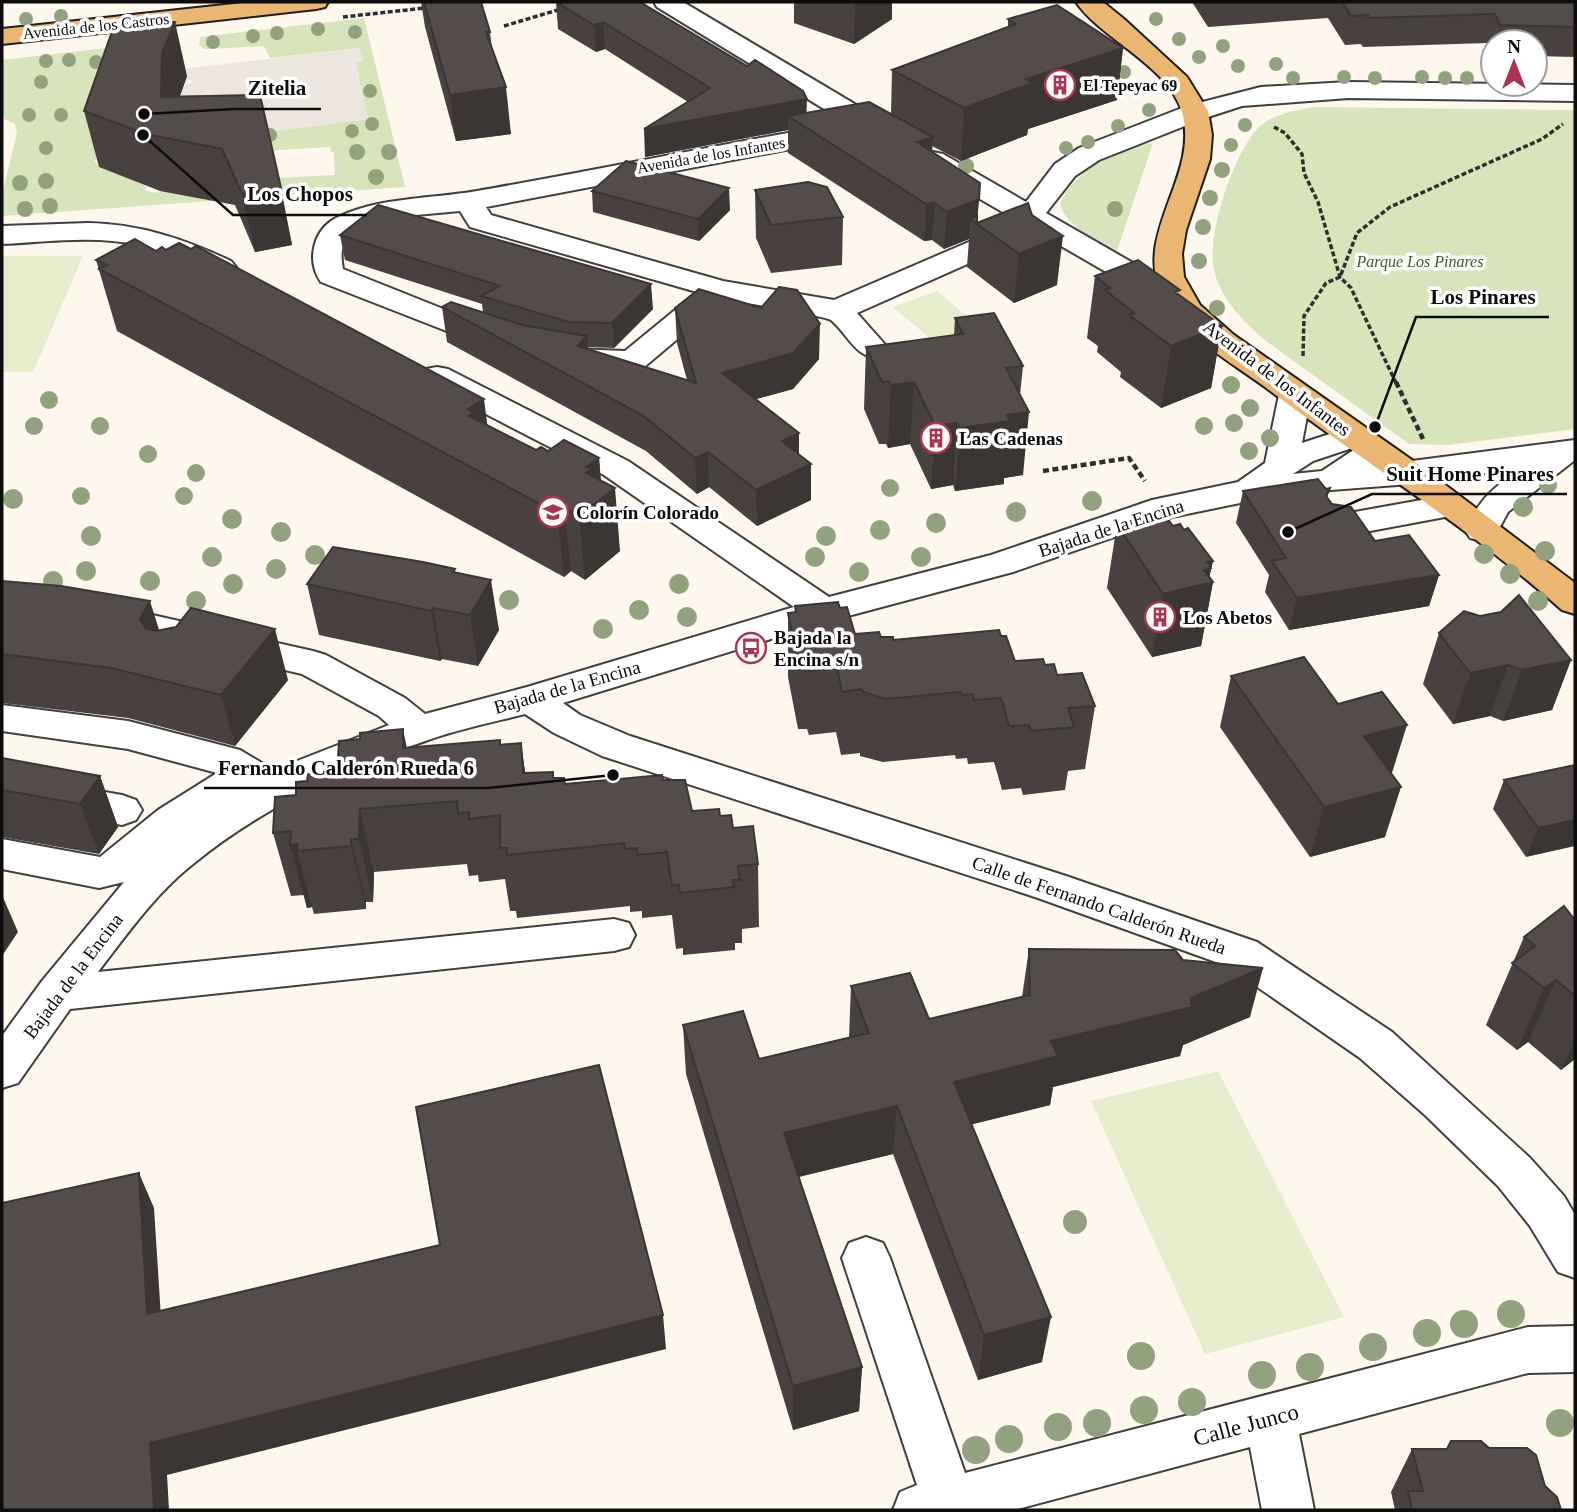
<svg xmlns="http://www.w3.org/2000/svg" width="1577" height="1512" font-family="Georgia,serif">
<rect width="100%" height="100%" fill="#fdf7ee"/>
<path fill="#d8e4bb" d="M364,18L405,187L2,216V194L17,133L15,124L2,118V60L158,42L98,159L94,160L100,168L106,166L147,187L144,190L158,193L162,190L258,179L335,175L334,152H331L330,147L265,151L188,142L368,119L355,62L359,48L270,58L264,46L204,49L199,45L200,37Z
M1316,107L1575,110V429L1448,445L1409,444L1266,341C1245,323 1223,302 1215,274C1204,239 1233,156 1257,129C1271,114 1297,110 1316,107Z
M1153,143L1116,254C1097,241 1067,227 1060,204C1072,172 1120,146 1153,143Z"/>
<path fill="#e7eccc" d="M2,256H83L33,372H2Z
M937,291L1004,347L960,364L893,307Z
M1218,1071L1344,1317L1205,1354L1091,1101Z"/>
<path fill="#ece6de" d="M360,48L363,61L355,63L368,119L189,142L175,109L184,85L190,84L192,80L130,75Z"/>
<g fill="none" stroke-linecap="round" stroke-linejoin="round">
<g stroke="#404040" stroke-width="4">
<path id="minor" d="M654,2H683L890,125L893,131L890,137L880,139L870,137L657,7Z
M1348,82L1575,85V101L1348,98L1242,106L1205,118L1099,160L1075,176L1046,213L1173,286L1177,292L1173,298L1162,301L1151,298L923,166L919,160L923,154L933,152L943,154L1026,202L1055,164L1079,148L1187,106L1261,87Z
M838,124L848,126L851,132L848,138L486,207L491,215L723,281L834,300L1006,226L1016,223L1026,226L1030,232L1026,238L857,313L889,349L885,356C857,363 850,336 831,320C826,316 739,302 725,299L643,368L632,370L564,365L559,358L564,351L575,349L625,351L697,292L470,227L460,211C433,214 365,216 348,237C340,246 341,259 343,269L466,318L505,329L509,336L505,343L494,345L444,330L321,282C306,261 313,230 336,218C378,197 431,199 477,191C598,170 717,145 838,124Z
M88,223C140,224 184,239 231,261L236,267L231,273L221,276C193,269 168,251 139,245C94,235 47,242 2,244V226Z
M437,367L448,369L628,461L829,597L991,555L1152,500L1238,482L1265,463L1279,395L1284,388L1295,385L1306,388L1311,395L1302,443L1354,426L1366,429L1370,436L1366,442L1375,440L1387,443L1391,450L1373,466L1575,440V460L1508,512L1494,538L1482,541L1470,538L1465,530C1482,496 1491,491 1520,468L1410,484L1331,490L1245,502L1172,517L1013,572L833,620L563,703L580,715L630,736L1066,876L1257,942L1392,1032L1530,1158L1564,1196L1575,1215V1278L1558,1272L1530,1226L1498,1186L1425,1115L1360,1058L1227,966L1038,898L602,756L554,733L525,714C493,722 459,729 428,740C345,769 261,808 193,864C156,893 127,934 98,972L614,919L629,923L635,935L629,947L614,951L70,1009L18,1083L2,1088V1036L42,981L124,882L99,888L2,869V839L100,857L158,810L217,773L128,749L2,731V705L128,721L240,750L277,772L297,761L389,725L379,716L302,674L139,636L2,620V596L139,612L313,651L326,655L405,698L425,714L527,687L794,607L604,475L426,383L421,376L426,369ZM1361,445L1322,471L1293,474L1313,461Z
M1449,495L1461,498L1466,506L1461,514L1338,537L1326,534L1321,526L1326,518L1338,515Z
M2,774L122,795L136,800L142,810L136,820L122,825L2,802Z
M866,1237L883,1243L890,1258L965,1473L1528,1327L1575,1326V1372L1528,1373L1299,1434L1314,1510H1262L1250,1447L1014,1510H893L900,1492L917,1485L842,1258L849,1243Z"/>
</g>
<g stroke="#1e1e1e" stroke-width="4">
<path id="major" d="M252,2H328L325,7L316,9L2,44V29Z
M1076,2H1103L1124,19L1187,77L1208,111L1212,135L1210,159L1186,230L1182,254L1184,277L1200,305L1234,335L1419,465L1575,583V614L1562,610C1470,528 1364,462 1265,387C1231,362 1188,339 1165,301C1128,236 1201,178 1182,112C1168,65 1101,39 1076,2Z"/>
</g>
<path stroke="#2f2f2f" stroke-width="3.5" stroke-dasharray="5 2.5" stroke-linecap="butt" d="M343,17L425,8
M504,26L561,9
M1274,127L1285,133L1302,154L1304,173L1318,202L1340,277L1351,288L1396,383
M1303,356L1304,316L1326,283L1340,277L1357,233L1390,207L1542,139L1563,124"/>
<path stroke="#2f2f2f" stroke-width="4.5" stroke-dasharray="6 3.5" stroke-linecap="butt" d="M1396,382L1423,439
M1043,471L1129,458L1145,481"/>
<use href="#minor" fill="#fff" fill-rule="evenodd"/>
<use href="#major" fill="#eab671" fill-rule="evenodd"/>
</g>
<g fill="#92a27f">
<circle cx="61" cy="16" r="7"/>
<circle cx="26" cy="19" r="7"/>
<circle cx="1156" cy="19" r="7"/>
<circle cx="318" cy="29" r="7"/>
<circle cx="355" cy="32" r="7"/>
<circle cx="277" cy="33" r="7"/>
<circle cx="253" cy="36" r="7"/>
<circle cx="1179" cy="39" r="7"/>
<circle cx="213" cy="42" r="7"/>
<circle cx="1223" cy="46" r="7"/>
<circle cx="1199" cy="57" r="7"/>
<circle cx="69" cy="60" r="7"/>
<circle cx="46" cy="61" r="7"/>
<circle cx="96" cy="62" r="7"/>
<circle cx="1276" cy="64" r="7"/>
<circle cx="1238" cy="66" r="7"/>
<circle cx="1124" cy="72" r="7"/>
<circle cx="1344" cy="77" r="7"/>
<circle cx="1422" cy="77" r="7"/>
<circle cx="1293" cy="78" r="7"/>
<circle cx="1375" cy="78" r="7"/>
<circle cx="1445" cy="78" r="7"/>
<circle cx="1467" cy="78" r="7"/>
<circle cx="41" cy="82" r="7"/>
<circle cx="370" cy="91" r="7"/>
<circle cx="1149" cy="110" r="7"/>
<circle cx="29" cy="115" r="7"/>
<circle cx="61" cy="115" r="7"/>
<circle cx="372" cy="124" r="7"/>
<circle cx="1245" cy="125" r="7"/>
<circle cx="1118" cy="126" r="7"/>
<circle cx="352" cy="131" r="7"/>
<circle cx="270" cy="135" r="7"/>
<circle cx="1088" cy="142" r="7"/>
<circle cx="1231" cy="145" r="7"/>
<circle cx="46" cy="148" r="7"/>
<circle cx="1066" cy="148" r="7"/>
<circle cx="357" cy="152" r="8"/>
<circle cx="389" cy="152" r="8"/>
<circle cx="966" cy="166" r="8"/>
<circle cx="1222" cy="170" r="8"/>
<circle cx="376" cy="177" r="8"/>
<circle cx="46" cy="181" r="8"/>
<circle cx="20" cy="183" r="8"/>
<circle cx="1210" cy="198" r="8"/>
<circle cx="50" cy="206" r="8"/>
<circle cx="25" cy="209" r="8"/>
<circle cx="1115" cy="209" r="8"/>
<circle cx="1203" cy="227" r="8"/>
<circle cx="1199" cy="261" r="8"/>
<circle cx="1217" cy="308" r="8"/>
<circle cx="1231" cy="385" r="9"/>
<circle cx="49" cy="400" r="9"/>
<circle cx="1250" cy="408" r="9"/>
<circle cx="1234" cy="423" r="9"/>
<circle cx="34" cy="426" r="9"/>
<circle cx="100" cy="426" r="9"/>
<circle cx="1204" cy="426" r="9"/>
<circle cx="1270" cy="438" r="9"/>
<circle cx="1249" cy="451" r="9"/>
<circle cx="148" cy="454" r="9"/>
<circle cx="196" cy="473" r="9"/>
<circle cx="1548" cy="485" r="9"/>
<circle cx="890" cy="488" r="9"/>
<circle cx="81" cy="496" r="9"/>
<circle cx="184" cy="496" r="9"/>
<circle cx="13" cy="499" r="10"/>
<circle cx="1092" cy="501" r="10"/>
<circle cx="1523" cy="507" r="10"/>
<circle cx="1016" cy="512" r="10"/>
<circle cx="232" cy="519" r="10"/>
<circle cx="936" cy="523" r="10"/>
<circle cx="880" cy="530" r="10"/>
<circle cx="281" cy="532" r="10"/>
<circle cx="91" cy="536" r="10"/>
<circle cx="826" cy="536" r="10"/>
<circle cx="1545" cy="551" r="10"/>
<circle cx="1484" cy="554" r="10"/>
<circle cx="315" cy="555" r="10"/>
<circle cx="212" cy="557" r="10"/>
<circle cx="815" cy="557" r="10"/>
<circle cx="921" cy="557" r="10"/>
<circle cx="276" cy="569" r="10"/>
<circle cx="86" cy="571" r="10"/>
<circle cx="859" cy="572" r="10"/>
<circle cx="1510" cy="574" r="10"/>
<circle cx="53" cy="581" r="10"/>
<circle cx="150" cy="581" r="10"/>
<circle cx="233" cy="584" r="10"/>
<circle cx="679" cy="584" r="10"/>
<circle cx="509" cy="600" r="10"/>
<circle cx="196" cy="601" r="10"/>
<circle cx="1538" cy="601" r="10"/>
<circle cx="639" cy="610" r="10"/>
<circle cx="687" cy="617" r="10"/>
<circle cx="603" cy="629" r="10"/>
<circle cx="1075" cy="1222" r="12"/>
<circle cx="1511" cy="1314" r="14"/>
<circle cx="1464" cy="1324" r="14"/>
<circle cx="1427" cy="1333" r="14"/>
<circle cx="1373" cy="1347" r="14"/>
<circle cx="1141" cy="1356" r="14"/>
<circle cx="1310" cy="1367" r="14"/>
<circle cx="1262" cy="1375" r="14"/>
<circle cx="1192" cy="1402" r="14"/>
<circle cx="1144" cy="1410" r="14"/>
<circle cx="1097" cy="1423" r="14"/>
<circle cx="1560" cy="1423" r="14"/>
<circle cx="1058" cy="1427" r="14"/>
<circle cx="1009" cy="1439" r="14"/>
<circle cx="976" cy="1450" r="14"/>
</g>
<path fill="#484140" d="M421,2H481L490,32L492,49L511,134L456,141L425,27Z
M556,2H640L807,113L891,114L892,70L1008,27V19L1123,48L1117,100L1028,129L1027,135L961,161L932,146V152L980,183L977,223L1032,215L1057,285L1014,303L967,267L969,239L944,249L932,240L924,241L788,153V130L645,157L688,102L605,49L596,52L558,29Z
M794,2H892V19L854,44L794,23Z
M1192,2H1575V57L1535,56V42H1493V54L1487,43L1363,47L1361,44L1345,45L1328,18L1208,27Z
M187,76L180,96L260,95L292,245L255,252L235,205L160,191L99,167L84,111Z
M755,190L843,217L842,265L771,273L756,238Z
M592,191L730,210L699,241L593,212Z
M340,235L653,309L614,348L588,347V349L687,380L677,343L675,308L819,359L793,389L756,399L799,433V455L811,500L757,526L709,487L697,494L646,451L447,342L442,307L483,312L482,304L345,260Z
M96,260L487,425L536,450L548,451L599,458L601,481L620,551L585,580L571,571L564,577L117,331Z
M1095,276L1179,295L1222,326L1211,388L1161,408L1120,377L1121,372L1097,352L1098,346L1087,338Z
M955,318L1023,366L1020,395L1023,475L1004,478V484L955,491L953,485L931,489L910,444L888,448L886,444H879L864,409L866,347L954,335Z
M1330,488L1327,498L1332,504L1375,541L1439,575L1429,606L1289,630L1265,592L1269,575L1236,523L1243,491Z
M1117,524L1173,526L1184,530L1213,561L1209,577L1213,582L1201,646L1152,657L1107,588Z
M455,569V573L499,630L478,666L442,659L440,661L319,635L307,584Z
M2,581L159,630L288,680L235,746L128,718L2,703Z
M795,606L840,608L855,634L893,640L1001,636L1015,661L1045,665L1095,706L1085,769L1068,771L1065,790L1023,795L1021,788L1002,790L994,762L968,764L967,758L956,759L955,755L883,762L860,756V753L841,755L836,732L809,735L807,729H798L788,677V613L795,612Z
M1439,633L1571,660L1552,710L1503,721L1490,716L1453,724L1423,684Z
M1231,676L1391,773L1385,837L1310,857L1220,727Z
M521,743L525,773L554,778L565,784L663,780L692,811L720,816L733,828L758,864L759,927L742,929V943H735V950L683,955V948L676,949L672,915L642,918V911L630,912V906L517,918L516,911H510L505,879L479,882L478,875L469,876L467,864L374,872L373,902H366V909L314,914L312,907L307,908L304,895L291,896L273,833L296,795L307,781L337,773L407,748Z
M2,758L100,776L118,827L99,854L2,837Z
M1575,765L1526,857L1493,809L1504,780Z
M1575,920V1059L1561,1070L1528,1042L1517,1050L1486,1025L1524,937Z
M1029,949L1183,960L1250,1017L1183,1045L1180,1056L1053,1087L1050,1105L972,1124L1042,1362L978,1380L893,1154L799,1177L862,1367L859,1411L793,1430L686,1074L683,1025L759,1059L849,1037L851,986L929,1019L1022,997Z
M1489,1448L1545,1486L1561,1510H1395L1391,1492L1412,1449Z"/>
<path fill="#3b3534" d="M855,2H892V19L854,44Z
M175,22L187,76L175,109L161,97L162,53Z
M603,22L605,49L596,52L594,25Z
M1123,48L1117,100L1028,129L1027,135L961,161L964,108L1026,79Z
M506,87L511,134L456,141L450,95Z
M807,99L806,127L788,116V130L645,157L644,129Z
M933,137L931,173L917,142Z
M281,188L292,245L255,252L242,194Z
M729,188L730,210L699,241L698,219Z
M979,199L977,224L970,219L969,239L944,249L947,212Z
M935,203L932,240L924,241L926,204Z
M1063,236L1057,285L1014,303L1019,254Z
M651,284L653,309L614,348L612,323Z
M820,324L819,359L793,389L723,408L722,373Z
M1222,326L1211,388L1161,408L1171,346Z
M587,336L590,372L578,346Z
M914,382L910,444L888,448L891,385Z
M484,399L492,461L483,474L468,409Z
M1029,412L1023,475L1004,478V484L955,491L960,428L1007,415Z
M957,423L953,485L931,489L935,426Z
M799,433V468L782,441Z
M708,452L709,487L697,494L695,458Z
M599,458L602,498L615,488L620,551L585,580L579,516L586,467Z
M811,464V500L757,526L756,490Z
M564,508L571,571L564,577L557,513Z
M1213,561L1208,583L1213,582L1201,646L1152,657L1163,594L1204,570L1207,562Z
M1439,575L1429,606L1289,630L1297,598Z
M491,580L499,630L478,666L470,615Z
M150,601L166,652L156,669L140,619Z
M433,608L442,659L440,661L431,611Z
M275,629L288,680L235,746L221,695Z
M1571,660L1552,710L1503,721L1522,670Z
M1508,665L1490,716L1453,724L1470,673Z
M1407,725L1391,776L1364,736Z
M403,729L416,793L403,748Z
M521,743L530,807L523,773Z
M100,776L118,827L99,854L80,804Z
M1401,787L1385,837L1310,857L1324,807Z
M360,809L374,872L373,902L359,839Z
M1575,820V846L1526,857L1538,828Z
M351,839L366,902V909L351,846Z
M298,844L297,851L312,907L307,908L290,845Z
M2,895L18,932L2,956Z
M1263,968L1250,1017L1183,1045L1180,1056L1053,1087L1050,1105L949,1130L954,1082L1051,1041L1191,998Z
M1556,980L1528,1042L1517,1050L1544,988Z
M1575,1041V1059L1561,1070Z
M897,1106L893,1154L784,1180V1133Z
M139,1173L154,1208L163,1349L147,1314Z
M663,1315L666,1349L167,1475L169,1510H154L150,1443Z
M1051,1317L1042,1362L978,1380L984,1335Z
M862,1367L859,1411L793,1430V1386Z"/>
<path fill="#544c4a" stroke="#3b3534" stroke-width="2" d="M424,2H481L490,32H486L506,87L450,95Z
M556,2H640L747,66L755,60L803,91L807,99L644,129L710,88L603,22L594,25Z
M1342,2H1575V27L1500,25L1495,14L1369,18L1368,15L1351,16Z
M1057,5L1123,48L1026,79L1032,83L964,108L892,70L1016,24L1008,19Z
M175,22L162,53L161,97L260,95L281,188L242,194L222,149L146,134L84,111L115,23Z
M869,102L933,137L917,142L980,183L979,199L947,212L935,203L926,204L788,116Z
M626,161L729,188L698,219L592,191Z
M808,182L827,187L843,217L771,225L755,190Z
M1028,203L1032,215L1063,236L1019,254L970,219L977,216V223Z
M378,205L651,284L612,323L569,322L481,296L500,286L340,235Z
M135,239L156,251L162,247L166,250L179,243L191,249L196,246L484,399L468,409L474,413L469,416L536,450L541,447L548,451L564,440L599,458L586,467L592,469L586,473L615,488L579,516L564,508L557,513L99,269L107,265L96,260Z
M1138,260L1180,290L1175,292L1222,326L1171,346L1129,315L1134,313L1105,290L1110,288L1095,276Z
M779,287L797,290L820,324L793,353L722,373L799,433L782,441L811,464L756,490L708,452L695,458L644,416L442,307L451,302L522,325L587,336L578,346L696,383L675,308L699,289L761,308Z
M994,313L1023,366L1006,368L1029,412L1007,415L1010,421L960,428L957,423L935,426L914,382L891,385L889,381L882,382L866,347L963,334L955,318Z
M1318,479L1326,489L1330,488L1326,496L1332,504L1351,507L1375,541L1409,535L1439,575L1297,598L1272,561L1286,558L1243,491Z
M1164,514L1173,526L1180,524L1184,530L1188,528L1213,561L1207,562L1211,568L1204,570L1213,582L1163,594L1117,524Z
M333,547L423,562L455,569L453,572L491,580L470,615L433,608L431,611L307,584Z
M2,581L61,586L150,601L140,619L145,628L156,631L176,627L191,608L275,629L221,695L111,668L2,654Z
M1519,595L1571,660L1522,670L1508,665L1470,673L1439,633L1464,611L1480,616L1501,612Z
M838,602L840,608L847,607L855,634L879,632L881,637H893V640L999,630L1001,636H1006L1015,661L1043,659L1045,665L1054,664L1057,675L1082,673L1095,706L1068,708L1074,727L1031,731L1029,725L1009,726L1001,698L974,700L973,694L961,695L960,692L886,699L863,692L862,689L842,692L837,668L809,671L808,665L799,666L788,613L796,612L795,606Z
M1304,657L1338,704L1382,692L1407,725L1364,736L1401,787L1324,807L1231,676Z
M403,729V748L500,740V745L521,743L523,773L553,772V778H564L565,784L662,775L663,780H685L692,811L719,809L720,816L731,815L733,828L753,826L758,864L738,866L740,880H733L734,887L680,893L679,885L672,886L667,852L637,855V848L625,849L624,843L507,855V848H500V815L469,819V812L458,813L457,801L360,809L359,839H351V846L297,851L298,844L290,845L291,831L273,833L275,797L296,795V782L307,781L308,774L337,773L339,741L360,739V733Z
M2,758L100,776L80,804L2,790Z
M1575,765V820L1538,828L1504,780Z
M1564,906L1575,920V996L1556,980L1544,988L1512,963L1535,946L1524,937Z
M1029,949L1175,950L1183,960L1263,968L1191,998L1192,1007L1051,1041L1058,1056L954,1082L1051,1317L984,1335L897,1106L784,1133L862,1367L793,1386L683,1025L743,1011L759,1059L869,1033L851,986L910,973L929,1019L1030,995Z
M599,1065L663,1315L150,1443L154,1510H2V1203L139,1173L147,1314L440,1245L416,1107Z
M1451,1441H1481L1489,1448H1527L1536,1455L1545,1486L1557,1497L1561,1510H1412L1408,1491H1423L1412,1449H1447Z"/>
<defs>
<g id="building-ring" transform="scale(1.575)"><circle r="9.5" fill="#fff" stroke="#ad3450" stroke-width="1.5"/><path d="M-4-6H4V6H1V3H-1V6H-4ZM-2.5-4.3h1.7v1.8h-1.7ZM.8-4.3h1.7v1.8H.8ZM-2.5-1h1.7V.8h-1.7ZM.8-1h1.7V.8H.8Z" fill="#ad3450"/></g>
<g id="school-ring" transform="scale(1.575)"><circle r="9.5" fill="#fff" stroke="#ad3450" stroke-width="1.5"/><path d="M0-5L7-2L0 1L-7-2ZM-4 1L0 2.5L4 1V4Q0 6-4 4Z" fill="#ad3450"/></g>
<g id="bus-ring" transform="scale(1.575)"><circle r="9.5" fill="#fff" stroke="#ad3450" stroke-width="1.5"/><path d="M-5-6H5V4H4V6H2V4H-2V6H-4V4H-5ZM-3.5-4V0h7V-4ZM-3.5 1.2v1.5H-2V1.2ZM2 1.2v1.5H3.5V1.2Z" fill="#ad3450"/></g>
</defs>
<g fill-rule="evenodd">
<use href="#building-ring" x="1060" y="85"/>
<use href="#building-ring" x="936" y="438"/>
<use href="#school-ring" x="553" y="512"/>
<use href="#building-ring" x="1160" y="617"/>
<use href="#bus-ring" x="751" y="648"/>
</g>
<g text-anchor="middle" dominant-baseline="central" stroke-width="7" stroke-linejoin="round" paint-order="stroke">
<g font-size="16" fill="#0d0d0d" stroke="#fff">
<text transform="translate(96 26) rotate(-6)">Avenida de los Castros</text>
<text transform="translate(711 155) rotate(-10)">Avenida de los Infantes</text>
</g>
<g font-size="16" font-weight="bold" fill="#0d0d0d" stroke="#fff" text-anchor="start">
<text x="1083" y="85">El Tepeyac 69</text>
</g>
<g font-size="16" font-style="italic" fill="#3b5d24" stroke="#fff">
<text x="1420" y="261">Parque Los Pinares</text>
</g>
<g font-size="19" fill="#0d0d0d" stroke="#fff">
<text transform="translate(1277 378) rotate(37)">Avenida de los Infantes</text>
<text transform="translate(1111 528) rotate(-18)">Bajada de la Encina</text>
<text transform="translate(567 687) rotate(-16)">Bajada de la Encina</text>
<text transform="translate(1099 905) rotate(19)">Calle de Fernando Calderón Rueda</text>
<text transform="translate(73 976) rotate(-53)">Bajada de la Encina</text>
</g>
<g font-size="19" font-weight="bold" fill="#0d0d0d" stroke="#fff" text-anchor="start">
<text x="959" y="438">Las Cadenas</text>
<text x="576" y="512">Colorín Colorado</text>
<text x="1183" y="617">Los Abetos</text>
<text x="774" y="637">Bajada la<tspan x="774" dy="22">Encina s/n</tspan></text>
</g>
<g font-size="23" fill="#0d0d0d" stroke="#fff">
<text transform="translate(1246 1425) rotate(-15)">Calle Junco</text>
</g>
</g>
<path fill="none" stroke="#0d0d0d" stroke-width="2.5" d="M144 114L234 109H321M143 135L233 215H367M1375 427L1416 317H1549M1288 532L1372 494H1567M613 775L488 788H204"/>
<g fill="#0d0d0d" stroke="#fff" stroke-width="2.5">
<circle cx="144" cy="114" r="7"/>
<circle cx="143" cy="135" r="7"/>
<circle cx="1375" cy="427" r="7"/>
<circle cx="1288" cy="532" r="7"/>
<circle cx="613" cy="775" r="7"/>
</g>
<g font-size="21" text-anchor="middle" font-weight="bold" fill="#0d0d0d" stroke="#fff" stroke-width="7" stroke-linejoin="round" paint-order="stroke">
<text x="277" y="95">Zitelia</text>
<text x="300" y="201">Los Chopos</text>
<text x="1483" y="304">Los Pinares</text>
<text x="1470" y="481">Suit Home Pinares</text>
<text x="346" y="775">Fernando Calderón Rueda 6</text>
</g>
<rect width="1577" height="1512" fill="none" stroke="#0d0d0d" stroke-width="7"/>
<g transform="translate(1514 63)"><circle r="33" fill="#ffffff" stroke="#9e9e9e" stroke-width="2"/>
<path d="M0-5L12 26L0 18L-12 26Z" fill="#ad3450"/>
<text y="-10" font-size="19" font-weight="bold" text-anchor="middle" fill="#0d0d0d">N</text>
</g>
</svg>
